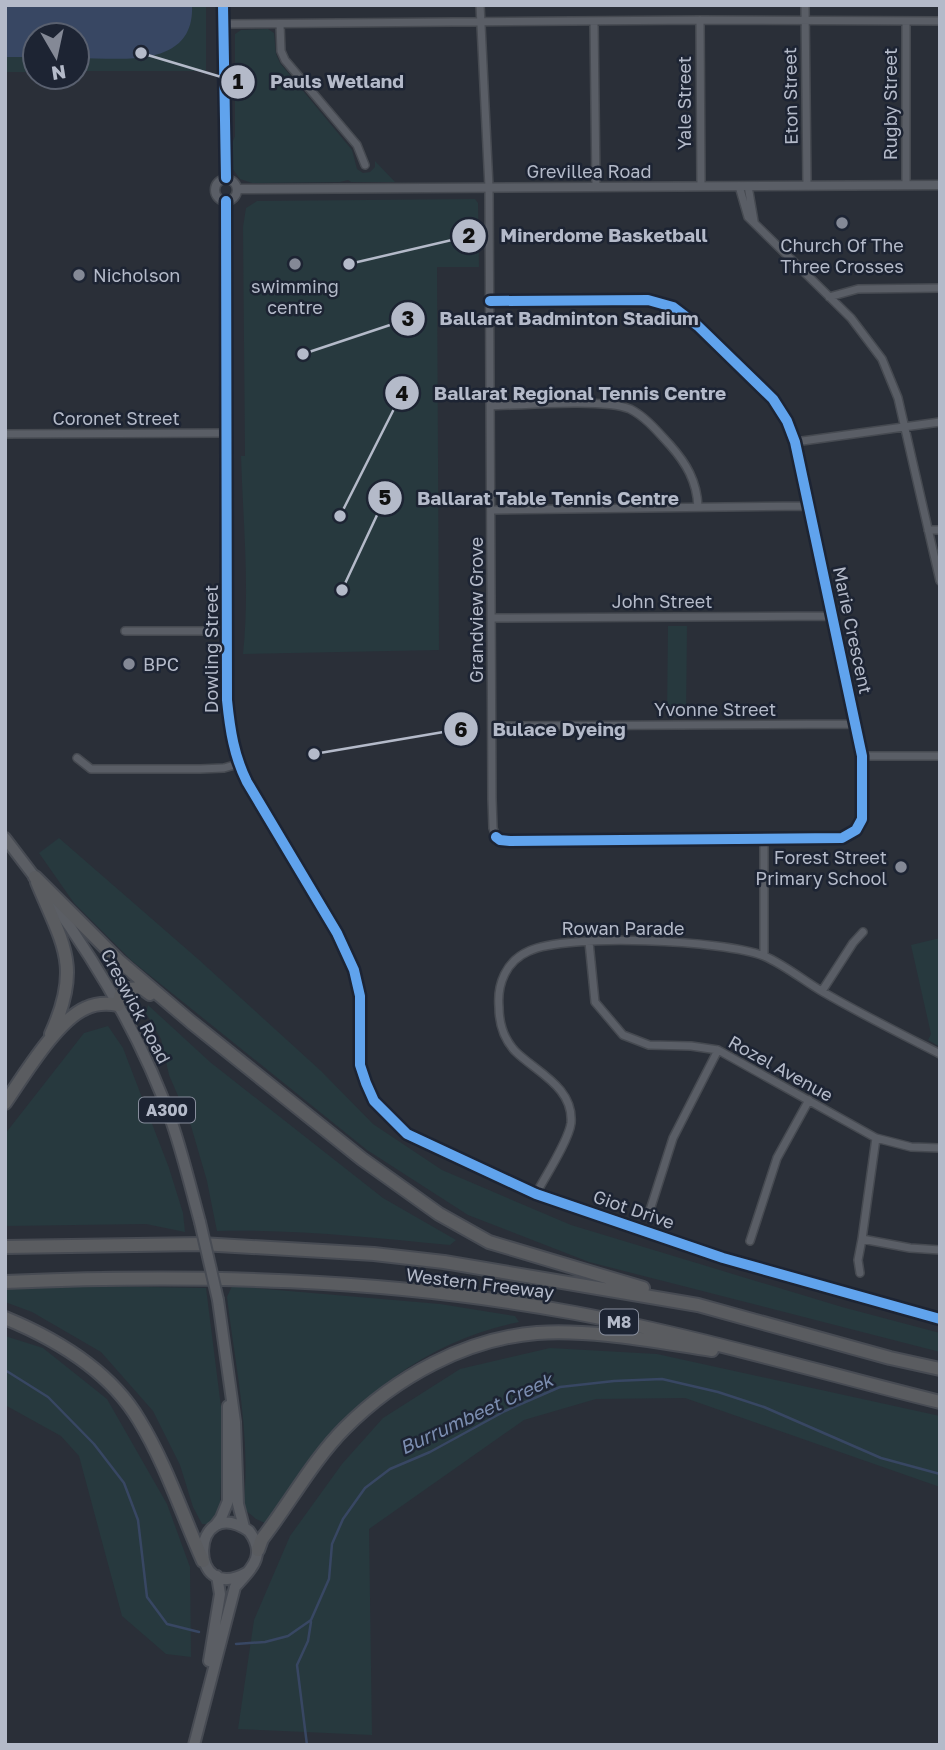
<svg xmlns="http://www.w3.org/2000/svg" width="945" height="1750" font-family="'Golos Text',sans-serif">
<rect width="100%" height="100%" fill="#2a2f38"/>
<path fill="#27393e" d="M5,5H206V71H77V35H35V72H5Z
M268,29L274,33L276,54L280,63L352,150L357,169L363,173L370,172L375,167V161L395,182H351L348,180L340,182L252,183L240,179L232,168L230,158L231,146L235,136V34L241,30Z
M475,199L478,203L479,267H437L439,650L243,654C250,589 243,522 241,456H245L243,227L246,208L257,201Z
M668,626H687L686,717H667Z
M59,838L198,959L321,1071L373,1124L442,1170L571,1225L842,1307L940,1333V1352L589,1262L468,1215L367,1150L132,961L74,903L39,853Z
M940,938V1047L928,1040L931,1034L911,945Z
M148,1005L210,1062L383,1198L456,1240L450,1245C372,1238 295,1229 217,1231L207,1181L191,1126L169,1075L161,1039L146,1013Z
M108,1026L123,1048L169,1168L183,1213L185,1232L146,1224L5,1226V1134L84,1033Z
M34,1285L206,1288L223,1423L220,1505L212,1524H202L193,1507L180,1465L153,1411L101,1352L32,1312L5,1302V1288Z
M232,1286L440,1304L515,1316L519,1322C432,1339 357,1395 305,1466C292,1484 281,1505 267,1524L256,1519L243,1508C252,1439 235,1366 227,1297Z
M5,1336L43,1348L107,1399L167,1504L190,1567L191,1657L166,1654L122,1616L79,1456L61,1436L5,1405Z
M550,1348L657,1354L940,1416V1487L685,1398L596,1399L524,1420L369,1529L372,1735L238,1729L254,1620L290,1536L342,1464L383,1418L460,1369Z"/>
<path fill="#384763" d="M5,5H192C195,70 119,58 77,58V35H35V57H5Z"/>
<g fill="none" stroke-linecap="round" stroke-linejoin="round">
<path stroke="#384763" stroke-width="2.5" d="M5,1370L48,1397L94,1444L124,1483L138,1520L147,1597L167,1624L199,1632
M236,1644L265,1642L288,1636L311,1620L329,1579L332,1544L343,1519L365,1488L390,1469L430,1452L505,1411L560,1387L614,1381L662,1379L718,1392L764,1407L881,1458L940,1474
M307,1745L297,1665L308,1641L311,1622"/>
<g stroke="#464a51" stroke-width="10">
<path id="minor" d="M480,5L489,187L492,799L493,828L496,837
M805,5L807,185
M700,20L701,186
M594,21L596,187
M906,22V185
M223,24L700,20L940,21
M280,24L281,51L285,60L357,145L365,165
M739,186L748,217L851,318L882,359L898,398L940,581
M748,186L754,221
M829,297L858,289L940,288
M490,301L648,300L673,307L698,326L773,399L787,421L795,442L862,756V819L856,830L842,838L510,841L500,840L496,837
M490,406C521,405 605,398 630,409C646,417 658,432 670,445C686,463 697,481 698,507
M5,434L226,433
M795,442L940,422
M491,510L808,506
M928,530H940
M491,618L833,616
M125,631H228
M492,726L855,724
M862,756H940
M77,758L91,769H200L224,768L238,764
M764,840V956
M589,942L595,1002L623,1035L649,1045L691,1046L718,1050L876,1138L911,1147L940,1148
M822,991L853,943L863,932
M876,1138L862,1239L910,1248L940,1250
M536,1194C545,1177 569,1140 571,1123C574,1087 536,1072 515,1051C504,1039 499,1023 499,1007C497,984 506,961 529,951C566,933 725,940 764,956C785,965 804,981 823,992C861,1014 901,1034 940,1054
M650,1210L673,1138L718,1050
M750,1241L777,1158L809,1100
M860,1273L858,1260L862,1239"/>
</g>
<g stroke="#464a51" stroke-width="11">
<path id="tertiary" d="M223,5L226,178
M215 190a11 11 0 1 1 22 0a11 11 0 1 1-22 0Z
M237,189L940,185
M226,201L227,700C230,730 234,756 247,782L337,933L354,970L360,996V1065L366,1083L374,1101L407,1134L536,1194L723,1258L940,1319"/>
</g>
<g stroke="#474b53" stroke-width="14">
<path id="trunk" d="M5,838L40,884
M49,897C99,966 144,1042 172,1123C183,1155 191,1189 200,1222
M218,1300L235,1422L238,1504L244,1527
M215,1526L221,1518L228,1501V1406
M209,1661L220,1594L217,1576
M194,1745L235,1587C252,1568 267,1555 249,1531C190,1491 186,1608 248,1572"/>
</g>
<g stroke="#474b53" stroke-width="16">
<path id="motorway" d="M35,877L118,960L191,1022L362,1159L439,1214L489,1242L643,1288
M37,882C63,945 82,966 51,1034
M5,1103C23,1077 57,1020 86,1008C97,1003 107,1003 118,1005L121,994L128,989L142,988L150,994
M5,1247L201,1244L374,1254L444,1262L698,1305L890,1358L940,1369
M5,1282C195,1274 387,1278 575,1313C698,1336 818,1372 940,1402
M5,1318C56,1339 110,1371 139,1420C166,1464 182,1514 203,1561
M258,1550L262,1539C290,1503 313,1460 345,1428C396,1377 465,1339 537,1333C593,1329 657,1342 712,1350"/>
</g>
<use href="#minor" stroke="#5a5e66" stroke-width="7"/>
<use href="#tertiary" stroke="#5a5e66" stroke-width="8"/>
<use href="#trunk" stroke="#5b5e64" stroke-width="10"/>
<use href="#motorway" stroke="#5a5c60" stroke-width="12"/>
<g stroke="#474b53" stroke-width="14" stroke-linecap="butt">
<path id="trunk-bridge" d="M200,1222L218,1300"/>
</g>
<use href="#trunk-bridge" stroke="#5b5e64" stroke-width="10"/>
<g stroke="#1d2433" stroke-width="15">
<path id="cycleway" d="M223,5L226,178
M226,201L227,700C230,730 234,756 247,782L337,933L354,970L360,996V1065L366,1083L374,1101L407,1134L536,1194L723,1258L940,1319
M490,301L648,300L673,307L698,326L773,399L787,421L795,442L862,756V819L856,830L842,838L510,841L500,840L496,837"/>
</g>
<use href="#cycleway" stroke="#60a3ed" stroke-width="10"/>
</g>
<g fill="#848996" stroke="#1d2433" stroke-width="2.5">
<circle cx="842" cy="223" r="7"/>
<circle cx="295" cy="264" r="7"/>
<circle cx="79" cy="275" r="7"/>
<circle cx="129" cy="664" r="7"/>
<circle cx="901" cy="867" r="7"/>
</g>
<g text-anchor="middle" dominant-baseline="central" stroke-width="5" stroke-linejoin="round" paint-order="stroke">
<g fill="#1d2433" stroke="#878d9c" stroke-width="2">
<rect x="139" y="1097.5" width="56" height="25" rx="5"/>
<rect x="600" y="1309.5" width="38" height="25" rx="5"/>
</g>
<g font-size="16" font-weight="bold" fill="#b4bac9">
<text x="167" y="1110">A300</text>
<text x="619" y="1322">M8</text>
</g>
<g font-size="18" fill="#b4bac9" stroke="#1d2433">
<text transform="translate(790 96) rotate(-91)">Eton Street</text>
<text transform="translate(684 103) rotate(-90)">Yale Street</text>
<text transform="translate(890 104) rotate(-90)">Rugby Street</text>
<text x="589" y="171">Grevillea Road</text>
<text x="116" y="418">Coronet Street</text>
<text x="662" y="601">John Street</text>
<text transform="translate(476 610) rotate(-90)">Grandview Grove</text>
<text transform="translate(853 630) rotate(78)">Marie Crescent</text>
<text transform="translate(211 649) rotate(-90)">Dowling Street</text>
<text x="715" y="709">Yvonne Street</text>
<text x="623" y="928">Rowan Parade</text>
<text transform="translate(136 1006) rotate(62)">Creswick Road</text>
<text transform="translate(781 1068) rotate(29)">Rozel Avenue</text>
<text transform="translate(634 1209) rotate(19)">Giot Drive</text>
<text transform="translate(480 1283) rotate(7)">Western Freeway</text>
</g>
<g font-size="18" fill="#b4bac9" stroke="#1d2433">
<text x="842" y="245">Church Of The<tspan x="842" dy="21">Three Crosses</tspan></text>
<text x="93" y="275" text-anchor="start">Nicholson</text>
<text x="295" y="286">swimming<tspan x="295" dy="21">centre</tspan></text>
<text x="143" y="664" text-anchor="start">BPC</text>
<text x="887" y="857" text-anchor="end">Forest Street<tspan x="887" dy="21">Primary School</tspan></text>
</g>
<g font-size="19" font-style="italic" fill="#7c8eb1" stroke="#1d2433">
<text transform="translate(476 1413) rotate(-25)">Burrumbeet Creek</text>
</g>
</g>
<path fill="none" stroke="#b4bac9" stroke-width="2.5" d="M141 53L238 82M349 264L469 236M303 354L408 319M340 516L402 393M342 590L385 498M314 754L461 729"/>
<g fill="#b4bac9" stroke="#1d2433" stroke-width="2.5">
<circle cx="141" cy="53" r="7"/>
<circle cx="349" cy="264" r="7"/>
<circle cx="303" cy="354" r="7"/>
<circle cx="340" cy="516" r="7"/>
<circle cx="342" cy="590" r="7"/>
<circle cx="314" cy="754" r="7"/>
<circle cx="238" cy="82" r="18"/>
<circle cx="469" cy="236" r="18"/>
<circle cx="408" cy="319" r="18"/>
<circle cx="402" cy="393" r="18"/>
<circle cx="385" cy="498" r="18"/>
<circle cx="461" cy="729" r="18"/>
</g>
<g font-size="21" text-anchor="middle" font-weight="bold" fill="#111">
<text x="238" y="89">1</text>
<text x="469" y="243">2</text>
<text x="408" y="326">3</text>
<text x="402" y="401">4</text>
<text x="385" y="505">5</text>
<text x="461" y="737">6</text>
</g>
<g font-size="19" text-anchor="middle" font-weight="bold" fill="#b4bac9" stroke="#1d2433" stroke-width="5" stroke-linejoin="round" paint-order="stroke">
<text x="337" y="88">Pauls Wetland</text>
<text x="604" y="242">Minerdome Basketball</text>
<text x="569" y="325">Ballarat Badminton Stadium</text>
<text x="580" y="400">Ballarat Regional Tennis Centre</text>
<text x="548" y="505">Ballarat Table Tennis Centre</text>
<text x="559" y="736">Bulace Dyeing</text>
</g>
<rect width="945" height="1750" fill="none" stroke="#b4bac9" stroke-width="14"/>
<g transform="translate(56 56) rotate(171)"><circle r="33" fill="#1d2433" stroke="#59606f" stroke-width="2"/>
<path d="M0-5L12 26L0 18L-12 26Z" fill="#848996"/>
<text y="-10" font-size="19" font-weight="bold" text-anchor="middle" fill="#b4bac9">N</text>
</g>
</svg>
